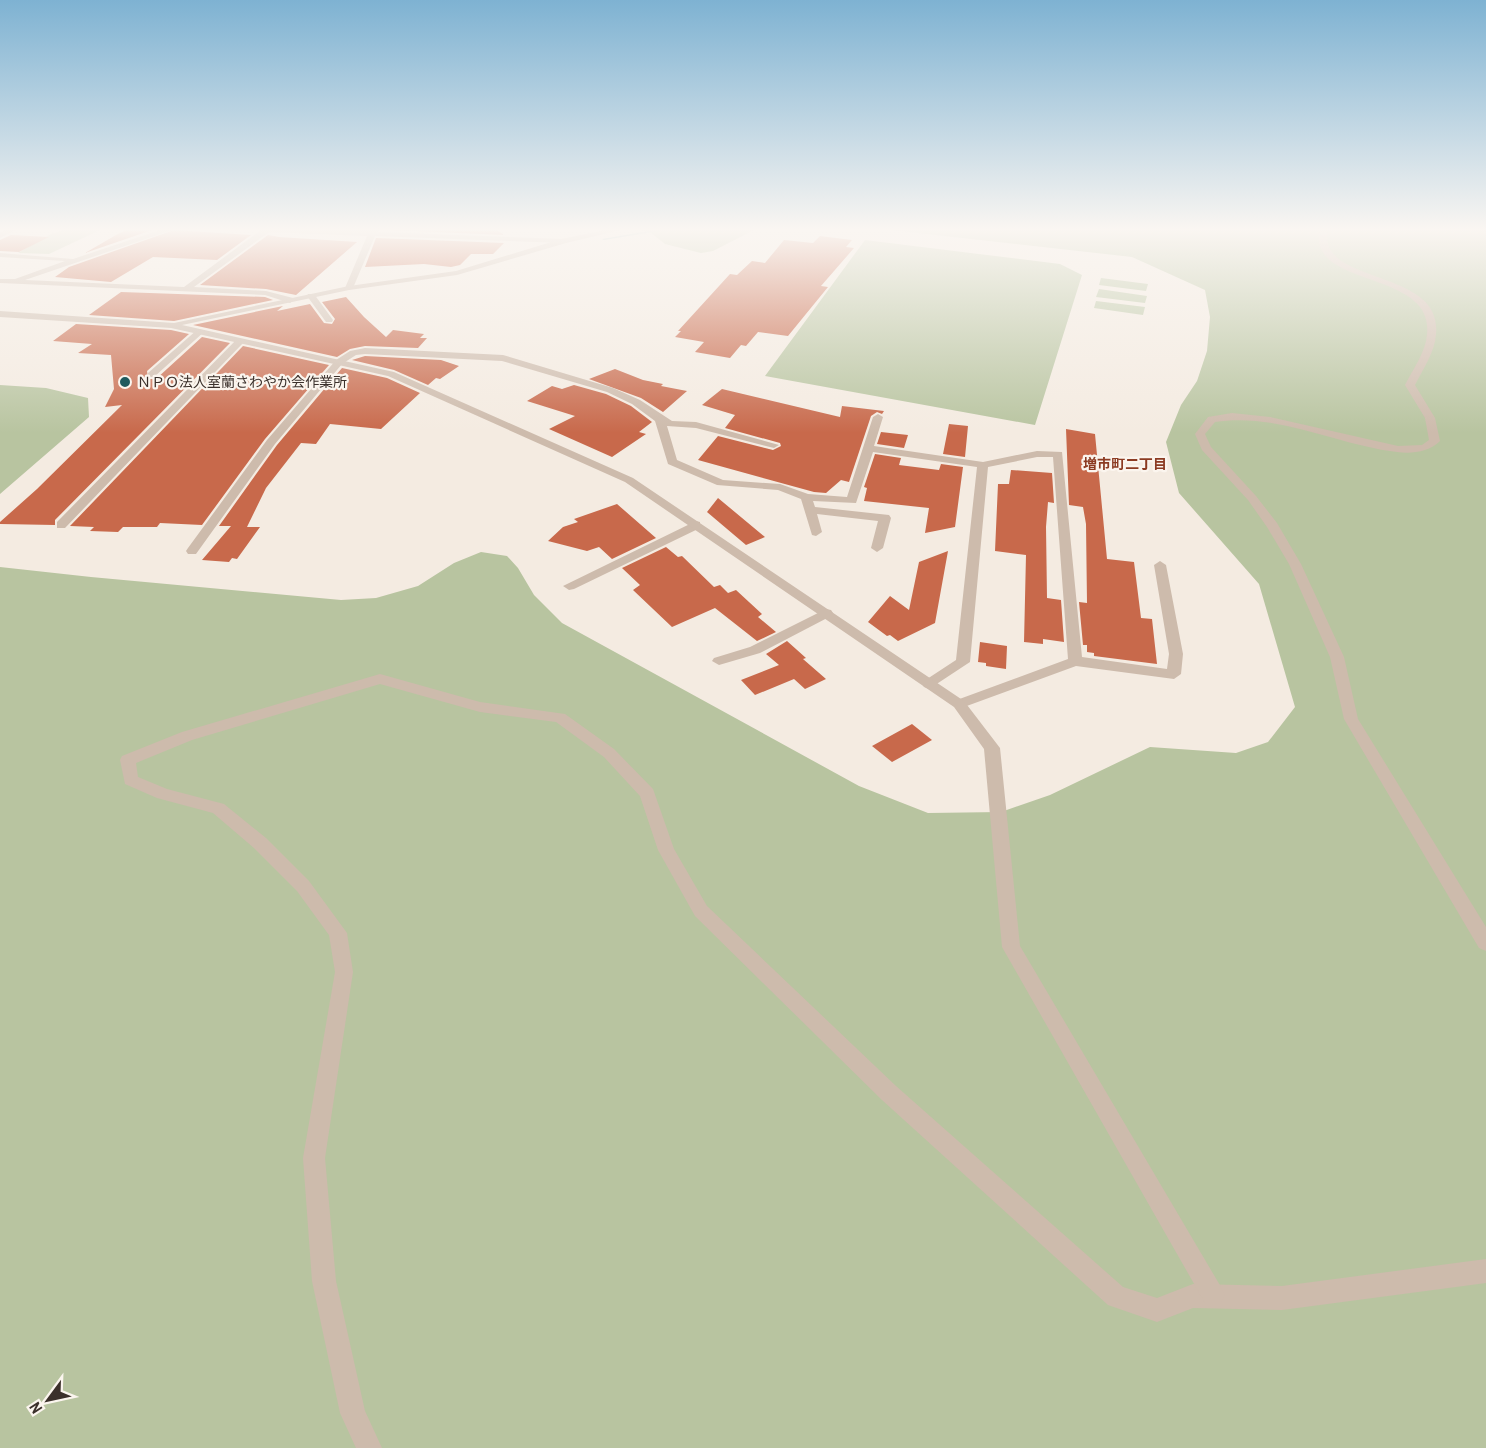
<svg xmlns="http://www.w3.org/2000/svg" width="1486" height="1448" font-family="'Archivo Narrow','Noto Sans JP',sans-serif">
<rect width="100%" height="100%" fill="#f4ebe1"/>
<path fill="#b8c4a0" d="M64,230H100L49,254L18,253L51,234Z
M641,230H754L713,251L701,253L665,244L650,232Z
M891,230H1486V1448H0V567L91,577L341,600L376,598L418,586L454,563L481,552L507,556L518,568L534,595L562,623L859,786L928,813L1001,812L1050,795L1150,747L1236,753L1268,742L1295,707L1259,584L1179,493L1166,442L1181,405L1197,381L1207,351L1210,317L1205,290L1132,257Z
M865,240L1060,264L1082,275L1035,425L765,376Z
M1101,278L1148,284L1146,291L1099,285Z
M1099,289L1147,296L1145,303L1096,297Z
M1096,301L1145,307L1143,315L1094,308Z
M0,385L46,388L88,398L89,417L0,494Z"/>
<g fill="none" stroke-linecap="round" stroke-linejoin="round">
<path fill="#7fb0b2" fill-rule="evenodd" d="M654,230H665L604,240L602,239Z"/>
</g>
<path fill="#c8694b" d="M126,230H152L85,253L116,235Z
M174,230L251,235L217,260L153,257L111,282L55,277L69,267Z
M391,230H497L504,235Z
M11,235L49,237L19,252L0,251V240Z
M268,235L279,237L357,242L296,295L266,289L200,285Z
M820,236L852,240L846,247L854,248L821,286L828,287L788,336L758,332L746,346L741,345L730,358L695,352L704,342L675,337L681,331H678L730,274L737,275L752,261L765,263L784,240L813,243Z
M376,238L504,243L493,254H471L460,265L451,267L424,264L365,267Z
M121,292L265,297L273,300L174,321L89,315Z
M346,297L364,317L386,337L393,330L424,334L420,338H427L418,348L365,346L350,349L337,357L193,325L283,306L277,311L310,304L324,323L332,324L335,319L322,302Z
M76,324L171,330L189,334L147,371L148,379H156L202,337L230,343L55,520V525L0,524V522L37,489L122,405L105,407L114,389L111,355L78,353L92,344L53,341Z
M243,346L329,365L265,439L202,525L160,523L157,527H123L118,532L90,531L94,527L70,526Z
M365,356L441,360L459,366L440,379L436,378L428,385L394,370L352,360Z
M342,368L387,378L420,393L381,429L330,424L316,444L301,443L266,488L247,527H260L237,559L232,558L229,562L202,560L231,526H234H219L277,445Z
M615,369L643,380L663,384L661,386L687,391L663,412L641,398L589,379Z
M574,385L606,394L631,406L652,422L639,432L646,434L612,457L549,429L575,416L527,401L552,386L562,389Z
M722,389L840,417L842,406L884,411L882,414L877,412L871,416L849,482L841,480L826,493L814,492L698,460L718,436L773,450L781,446L780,443L725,428L735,415L702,405Z
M949,424L968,426L965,457L943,454Z
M1066,429L1095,434L1107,559L1134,562L1141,618L1152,619L1157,664L1094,656V653L1087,652V645H1083L1079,602L1087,603L1086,524L1083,507L1069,505Z
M881,432L908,435L904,448L877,444Z
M875,454L901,458L899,465L939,470L941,464L963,467L955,527L925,533L929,508L864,501L867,488L864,487Z
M1011,470L1052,473L1054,503L1048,502L1046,527L1047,598L1061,600L1064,642L1043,639V644L1024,642L1026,555L995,551L998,484H1009Z
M718,498L765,537L746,545L707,512Z
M617,504L656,538L612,559L599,547L587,551L548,541L563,527L578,522L574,519Z
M666,547L678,557L682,556L714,587L720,585L728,593L736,590L762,614L758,617L776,632L757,641L715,608L672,627L633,590L640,585L622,568Z
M948,551L935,623L898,641L890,635L887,636L868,622L890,596L909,610L919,562Z
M787,641L806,658L803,659L826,679L805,689L794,679L755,695L741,680L779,665L766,654Z
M980,642L1007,646L1006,669L986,666V663L978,662Z
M912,724L932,740L892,762L872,746Z"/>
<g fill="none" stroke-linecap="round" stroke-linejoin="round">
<path fill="#cdbbac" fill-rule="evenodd" d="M5,230H15L0,238V233Z
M160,230H172L25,280L184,287L261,230H380L378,232L564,239L568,241L564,243L375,236L353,288L349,290L345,288L367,236L269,232L194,287L266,291L293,298L294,300L290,303L265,295L0,283V279H15L65,261L0,257V253L73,259Z
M1320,230H1328C1316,286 1443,267 1436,334C1435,352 1423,369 1415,385L1435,418L1440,441C1429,452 1412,454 1397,452C1337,445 1277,412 1215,422L1205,434L1211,447L1256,496L1277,523L1301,564L1344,657L1358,719L1486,927V951L1479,948L1344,719L1330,657L1289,564L1267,527L1248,500L1202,450L1195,434L1208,417L1232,413L1270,417L1398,446L1422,445L1429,440L1425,418L1405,385C1413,369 1426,352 1427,334C1434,269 1307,289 1320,230Z
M308,294H314L333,320L332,322H326L307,296Z
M198,329L205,331L154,377H148V373Z
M237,339L245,341L65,528H57V522Z
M365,348L503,355L613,388L640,400L672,421L696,422L779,445L774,448L696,428L667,426L677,460L723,480L780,484L808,494L847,497L873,417L878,414L883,417L874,446L983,462L1037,451L1062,452L1082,657L1167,669L1169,654L1154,565L1160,561L1166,565L1183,654L1181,674L1174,679L1076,666L964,707L959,709L952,704L954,701L1068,659L1053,457H1037L988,467L970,662L929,689L924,687L922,684L924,681L956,660L977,467L873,452L856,503L813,501L815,507L889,515L891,518L883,548L877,552L871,548L878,521L817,514L822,532L816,536L812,535L801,499L778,490L717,485L668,464L655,421L632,404L607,392L502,361L365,354L356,355L342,364L275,444L196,554H188L186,551L188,548L267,440L336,360L350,351Z
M696,521L700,522V528L574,589L569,590L563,586Z
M826,609L831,610L833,613L831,616L760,653L719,665L712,661L714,658L750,647Z
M380,674L480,702L565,714L614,749L653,789L674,849L707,906L896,1086L1123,1287L1157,1298L1193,1284L1282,1286L1486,1259V1283L1282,1310L1193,1308L1157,1322L1108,1305L882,1100L695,916L658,850L640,796L604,757L556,722L480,712L380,684L192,740L136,763L138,777L167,789L224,804L266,838L309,881L347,933L353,972L325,1158L336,1281L365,1411L382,1448H356L340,1413L312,1281L303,1158L335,972L329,935L297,891L254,848L213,813L157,798L125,784L120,760L122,756L182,732Z"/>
<path fill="#cdbbac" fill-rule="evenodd" d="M605,230H621L566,243L457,275L349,290L182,325L394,372L633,478L964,701L1000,748L1020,946L1221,1287L1225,1295L1221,1303L1213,1307L1205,1303L1002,947L984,749L954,707L625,482L388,376L171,328L0,317V311L174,323L349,286L456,271L561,239Z"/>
</g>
<linearGradient id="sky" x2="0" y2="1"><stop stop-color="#7eb2d2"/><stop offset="0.53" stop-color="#faf6f2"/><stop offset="1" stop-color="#faf6f2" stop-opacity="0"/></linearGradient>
<rect width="1486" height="433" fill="url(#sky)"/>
<circle fill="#1f5a5e" stroke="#fbf5ee" stroke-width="2" cx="125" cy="382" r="6"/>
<g text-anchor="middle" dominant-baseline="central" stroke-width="4.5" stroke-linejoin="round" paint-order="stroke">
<g font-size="14" fill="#3b302b" stroke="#fbf5ee" text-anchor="start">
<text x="137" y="382">ＮＰＯ法人室蘭さわやか会作業所</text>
</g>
<g font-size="14" font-weight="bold" fill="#8c3b22" stroke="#fbf5ee">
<text x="1125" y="464">増市町二丁目</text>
</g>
</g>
<g transform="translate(48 1400) rotate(237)" stroke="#fbf5ee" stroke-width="4.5" paint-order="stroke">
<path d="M0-4.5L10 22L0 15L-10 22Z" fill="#3b302b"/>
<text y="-9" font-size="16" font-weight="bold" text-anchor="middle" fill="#3b302b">N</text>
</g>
</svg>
